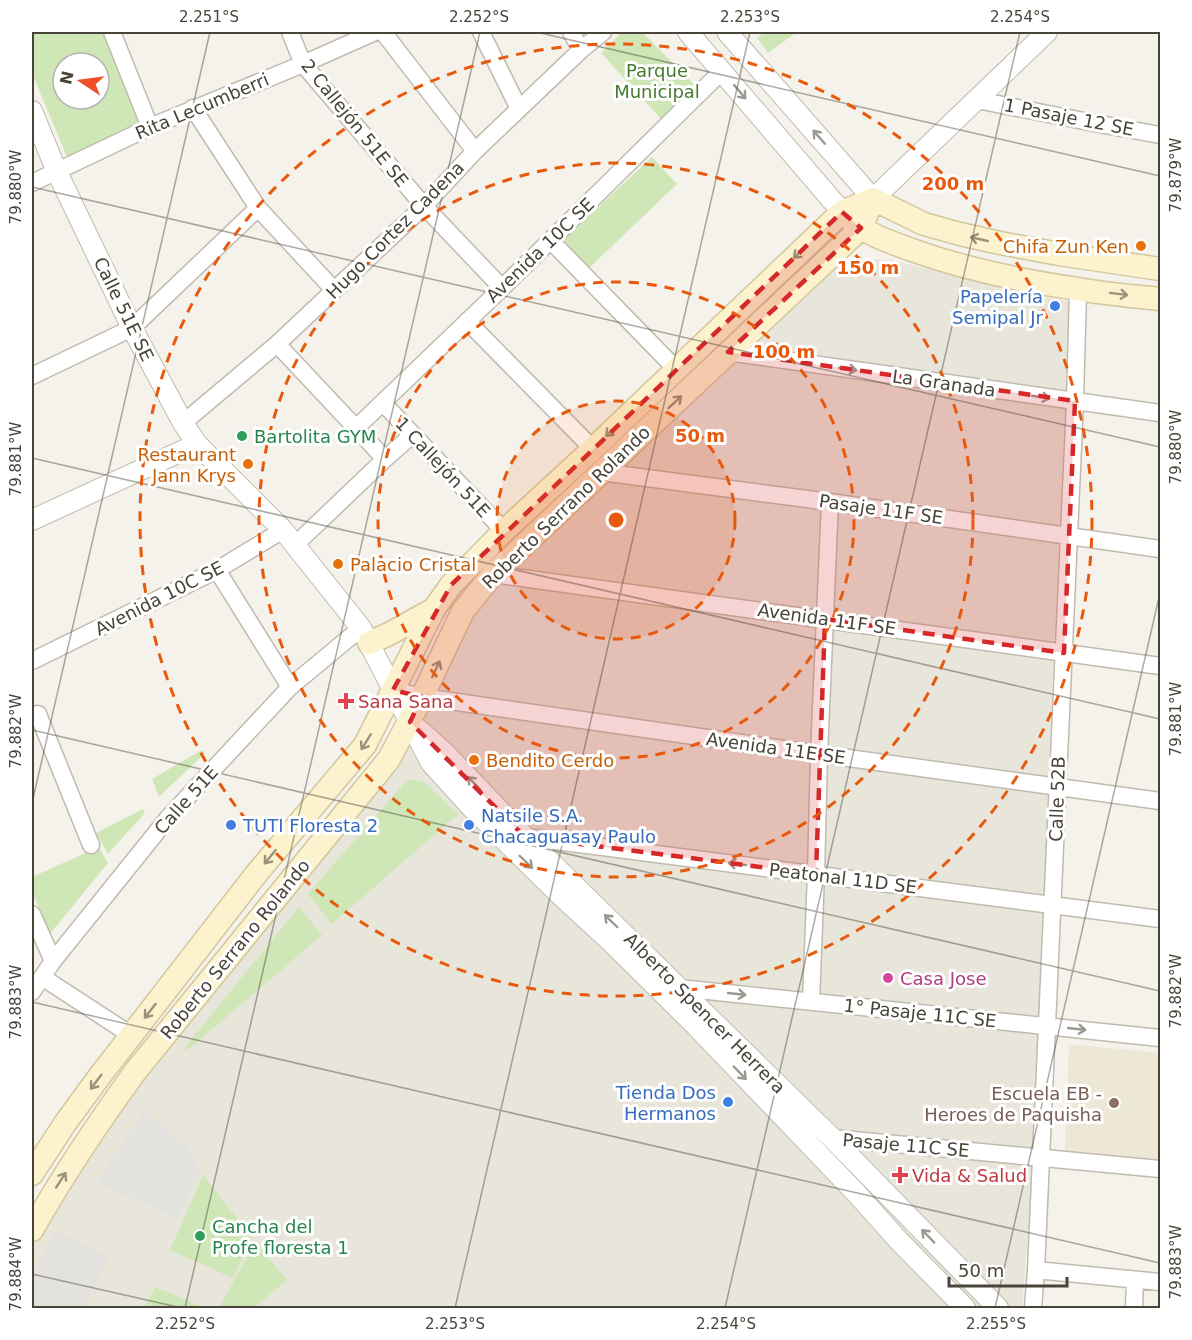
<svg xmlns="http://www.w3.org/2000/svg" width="1192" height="1340" font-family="'DejaVu Sans',sans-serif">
<rect width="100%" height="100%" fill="#f5f2eb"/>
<path fill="#e8e5da" d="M864,259L890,260L1070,302L1053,668L1033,1168L1022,1308H32V1246L82,1162L141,1083L389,775L396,772L457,636L489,590L626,464L818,283L840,266Z"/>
<path fill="#ede8d6" d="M1069,1044L1160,1053V1161L1065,1153Z"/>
<path fill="#cfe6b7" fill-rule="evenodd" d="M32,32H107L143,123L67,157L32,73ZM63,63H99V99H63Z
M622,32H642L697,87L663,121L601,53Z
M765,32H797L768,53L757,38Z
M652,157L677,184L588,269L563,240Z
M202,750L205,753L159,797L152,779Z
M407,780L423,781L458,814L332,924L308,894Z
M143,809L145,813L108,854L96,833Z
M99,847L108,863L50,934L32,892V877Z
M299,907L322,935L190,1048L183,1050Z
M203,1175L252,1238L233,1278L170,1250Z
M255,1242L287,1280L253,1308H219Z
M155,1287L205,1308H144Z"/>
<path fill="#e4e2df" d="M144,1111L188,1148L200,1168L178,1219L97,1182Z
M56,1231L108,1256L83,1308H32V1274Z"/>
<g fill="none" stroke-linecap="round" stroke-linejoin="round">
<g stroke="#c0bbae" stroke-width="19">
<path id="minor" d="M112,32L150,127
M290,32L303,64L424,206L502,288
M383,32L475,151
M481,32L519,109
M571,32L581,50
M977,100L1089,122L1160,135
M193,108L258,208L334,290
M32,183L150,127L303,64L375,32
M550,240L676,369
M467,321L593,449
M277,344L385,459
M728,352L1160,413
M32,376L132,328L258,208
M383,403L504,531
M183,423L277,344L424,206L475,151L581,50L603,32
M356,428L502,288L722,71
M601,472L830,502L1160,549
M296,544L385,459L412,435
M217,570L290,687
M493,574L1160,666
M32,661L217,570L283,530
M393,690L422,697L819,754L1160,801
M32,717L38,714L91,845
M525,837L1160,919
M32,914L53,961
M42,977L131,1035
M679,988L1160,1038
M32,992L53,961L168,818L290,687L361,628
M811,1001L816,874L819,754L830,502
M832,1138L1160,1169
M1036,1270L1160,1282
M1033,1308L1036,1270L1075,401L1078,290
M1134,1308L1135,1280"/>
</g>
<g stroke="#c0bbae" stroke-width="22">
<path id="tertiary" d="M688,32L842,212
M727,32L873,199L1047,32
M32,111L57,172L132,328L183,423L197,444L283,530L361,628L431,763L473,809L561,896L611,942L695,1025L857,1194L899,1241L965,1308
M32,520L197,444
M418,729L443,751L525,837L832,1138L998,1308"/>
</g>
<g stroke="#d2c79d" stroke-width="25">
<path id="secondary" d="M873,199L924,224L960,234L1000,243L1059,254L1160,269
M850,219C868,235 890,242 912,250C965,269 1022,281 1078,289C1105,294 1133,296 1160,299
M369,643L391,633L434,609
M32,1174L66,1122L99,1077L257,873L365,745L434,609L451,585L504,531L593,449L842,212L873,199
M32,1230C63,1175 98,1123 135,1072L389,759L422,697L463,611L493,574L861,228L873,199"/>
</g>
<use href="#minor" stroke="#fff" stroke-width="16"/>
<use href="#tertiary" stroke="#fff" stroke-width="20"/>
<use href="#secondary" stroke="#fcf3ce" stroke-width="22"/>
</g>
<defs><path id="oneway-shaft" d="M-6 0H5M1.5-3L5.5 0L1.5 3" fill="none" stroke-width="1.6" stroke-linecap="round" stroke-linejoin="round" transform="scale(1.5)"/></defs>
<g stroke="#9b9892">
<use href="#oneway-shaft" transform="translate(740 92) rotate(50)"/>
<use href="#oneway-shaft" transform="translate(819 137) rotate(-131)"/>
<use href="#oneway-shaft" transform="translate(848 369) rotate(8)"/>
<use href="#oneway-shaft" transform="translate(1041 397) rotate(8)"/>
<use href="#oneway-shaft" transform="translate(474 783) rotate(-134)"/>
<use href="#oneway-shaft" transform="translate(526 862) rotate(44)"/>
<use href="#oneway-shaft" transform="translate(737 864) rotate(-173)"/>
<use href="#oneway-shaft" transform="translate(611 921) rotate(-136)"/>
<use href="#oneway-shaft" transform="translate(737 994) rotate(6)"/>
<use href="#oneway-shaft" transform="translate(1077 1029) rotate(6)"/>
<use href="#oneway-shaft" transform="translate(740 1073) rotate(46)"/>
<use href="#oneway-shaft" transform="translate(928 1236) rotate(-134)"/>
</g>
<g stroke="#9a937c">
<use href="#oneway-shaft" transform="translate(979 239) rotate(-167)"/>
<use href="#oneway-shaft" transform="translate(800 252) rotate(137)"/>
<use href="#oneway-shaft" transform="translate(1119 294) rotate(7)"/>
<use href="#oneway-shaft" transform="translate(675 402) rotate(-43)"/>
<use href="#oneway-shaft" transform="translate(612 430) rotate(136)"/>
<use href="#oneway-shaft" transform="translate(436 669) rotate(-65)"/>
<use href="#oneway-shaft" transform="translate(366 742) rotate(122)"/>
<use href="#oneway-shaft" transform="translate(270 857) rotate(129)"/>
<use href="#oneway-shaft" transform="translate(150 1011) rotate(128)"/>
<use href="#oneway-shaft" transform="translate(96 1082) rotate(127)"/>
<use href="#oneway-shaft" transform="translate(61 1180) rotate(-57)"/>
</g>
<path fill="#d62828" fill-opacity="0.2" stroke="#d62828" stroke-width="4.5" stroke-dasharray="12 8" stroke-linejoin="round" d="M842,212L861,228L728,352L1075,401L1064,653L825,619L816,874L525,837L410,722L422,697L393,690L451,585Z"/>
<path fill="none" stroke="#494439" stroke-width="1.5" stroke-opacity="0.45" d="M536,32L1160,176M32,187L1160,447M32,458L1160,719M32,730L1160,991M32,803L210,32M32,1002L1160,1263M32,1274L182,1308M185,1308L480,32M455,1308L750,32M725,1308L1020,32M995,1308L1160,593"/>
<circle cx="616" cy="520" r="119" fill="#e8590c" fill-opacity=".12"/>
<g fill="none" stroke="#e8590c" stroke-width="3" stroke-dasharray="10 8">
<circle cx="616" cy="520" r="119"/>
<circle cx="616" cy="520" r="238"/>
<circle cx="616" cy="520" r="357"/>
<circle cx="616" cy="520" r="476"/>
</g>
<g fill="#e8710a" stroke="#fff" stroke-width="2">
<circle cx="1141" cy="246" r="6"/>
<circle cx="248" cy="464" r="6"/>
<circle cx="338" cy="564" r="6"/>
<circle cx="474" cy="760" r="6"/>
</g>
<g fill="#3f7fe0" stroke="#fff" stroke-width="2">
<circle cx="1055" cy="306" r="6"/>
<circle cx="231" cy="825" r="6"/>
<circle cx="469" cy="825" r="6"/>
<circle cx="728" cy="1102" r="6"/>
</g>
<g fill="#2e9e5b" stroke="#fff" stroke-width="2">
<circle cx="242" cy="436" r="6"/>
<circle cx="200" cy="1236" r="6"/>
</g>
<g fill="#e0444e" stroke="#fff" stroke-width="2">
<path d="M343 692h6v6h6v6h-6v6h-6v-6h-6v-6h6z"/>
<path d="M897 1166h6v6h6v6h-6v6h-6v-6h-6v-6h6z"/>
</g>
<circle fill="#d1479c" stroke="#fff" stroke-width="2" cx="888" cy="978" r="6"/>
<circle fill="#8d6e63" stroke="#fff" stroke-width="2" cx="1114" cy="1103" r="6"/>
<g text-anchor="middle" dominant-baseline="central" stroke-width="6" stroke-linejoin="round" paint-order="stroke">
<g font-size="18" fill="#47792f" stroke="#fff">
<text x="657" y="70">Parque<tspan x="657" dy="21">Municipal</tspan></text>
</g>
<g font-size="18" fill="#494439" stroke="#fff">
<text transform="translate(202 106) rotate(-23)">Rita Lecumberri</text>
<text transform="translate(1069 117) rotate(11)">1 Pasaje 12 SE</text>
<text transform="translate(355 123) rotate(51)">2 Callejón 51E SE</text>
<text transform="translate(395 230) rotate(-45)">Hugo Cortez Cadena</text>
<text transform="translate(540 250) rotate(-44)">Avenida 10C SE</text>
<text transform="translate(124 309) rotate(64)">Calle 51E SE</text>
<text transform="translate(944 383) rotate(8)">La Granada</text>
<text transform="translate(443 467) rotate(47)">1 Callejón 51E</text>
<text transform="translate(566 507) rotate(-44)">Roberto Serrano Rolando</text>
<text transform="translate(881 509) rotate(8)">Pasaje 11F SE</text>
<text transform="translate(159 598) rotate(-27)">Avenida 10C SE</text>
<text transform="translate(827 619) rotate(8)">Avenida 11F SE</text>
<text transform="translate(776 748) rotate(8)">Avenida 11E SE</text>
<text transform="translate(1057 799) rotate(-88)">Calle 52B</text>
<text transform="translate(186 800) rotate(-48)">Calle 51E</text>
<text transform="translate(843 878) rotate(7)">Peatonal 11D SE</text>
<text transform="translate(235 949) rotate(-51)">Roberto Serrano Rolando</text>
<text transform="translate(705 1013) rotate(45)">Alberto Spencer Herrera</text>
<text transform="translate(920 1013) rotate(6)">1° Pasaje 11C SE</text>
<text transform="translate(906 1145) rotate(5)">Pasaje 11C SE</text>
</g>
<g font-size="18" fill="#c56008" stroke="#fff" text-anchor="end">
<text x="1129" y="246">Chifa Zun Ken</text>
<text x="236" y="454">Restaurant<tspan x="236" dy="21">Jann Krys</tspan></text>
<text x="350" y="564" text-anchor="start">Palacio Cristal</text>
<text x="486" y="760" text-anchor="start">Bendito Cerdo</text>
</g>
<g font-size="18" fill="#366cbe" stroke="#fff" text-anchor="end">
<text x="1043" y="296">Papelería<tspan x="1043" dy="21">Semipal Jr</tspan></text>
<text x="481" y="815" text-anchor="start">Natsile S.A.<tspan x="481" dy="21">Chacaguasay Paulo</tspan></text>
<text x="243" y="825" text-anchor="start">TUTI Floresta 2</text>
<text x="716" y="1092">Tienda Dos<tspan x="716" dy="21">Hermanos</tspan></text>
</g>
<g font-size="18" fill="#27864d" stroke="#fff" text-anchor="start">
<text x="254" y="436">Bartolita GYM</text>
<text x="212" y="1226">Cancha del<tspan x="212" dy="21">Profe floresta 1</tspan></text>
</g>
<g font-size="18" fill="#be3a42" stroke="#fff" text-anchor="start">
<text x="358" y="701">Sana Sana</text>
<text x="912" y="1175">Vida &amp; Salud</text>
</g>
<g font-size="18" fill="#b23c85" stroke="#fff" text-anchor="start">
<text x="900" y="978">Casa Jose</text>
</g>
<g font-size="18" fill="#785e54" stroke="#fff" text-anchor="end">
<text x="1102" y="1093">Escuela EB -<tspan x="1102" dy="21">Heroes de Paquisha</tspan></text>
</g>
</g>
<circle cx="616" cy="520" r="9" fill="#e8590c" stroke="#fff" stroke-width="3"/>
<g font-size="18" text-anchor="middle" font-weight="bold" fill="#e8590c" stroke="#fff" stroke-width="6" stroke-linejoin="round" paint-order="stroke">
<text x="953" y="190">200 m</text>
<text x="868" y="274">150 m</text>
<text x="784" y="358">100 m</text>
<text x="700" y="442">50 m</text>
</g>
<rect width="1192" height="1340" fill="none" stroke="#ffffff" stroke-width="66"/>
<g transform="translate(81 81) rotate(283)"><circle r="28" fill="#ffffff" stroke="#b6b4b0" stroke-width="1.5"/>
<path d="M0-4.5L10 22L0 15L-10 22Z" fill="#ee5129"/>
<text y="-9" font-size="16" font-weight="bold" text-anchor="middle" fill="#494439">N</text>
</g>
<path d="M949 1277v9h118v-9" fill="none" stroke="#494439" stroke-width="3"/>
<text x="958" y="1277" font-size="18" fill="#494439" stroke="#ffffff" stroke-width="4.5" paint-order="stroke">50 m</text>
<rect x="33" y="33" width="1126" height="1274" fill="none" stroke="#494439" stroke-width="2"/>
<g font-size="15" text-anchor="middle" fill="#494439">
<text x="209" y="22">2.251°S</text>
<text x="479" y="22">2.252°S</text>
<text x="750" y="22">2.253°S</text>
<text x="1020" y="22">2.254°S</text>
<text transform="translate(1176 175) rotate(-90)" y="5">79.879°W</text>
<text transform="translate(16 187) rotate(-90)" y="5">79.880°W</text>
<text transform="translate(1176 447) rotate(-90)" y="5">79.880°W</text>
<text transform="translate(16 459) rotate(-90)" y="5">79.881°W</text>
<text transform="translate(1176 719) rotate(-90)" y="5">79.881°W</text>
<text transform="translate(16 731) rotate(-90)" y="5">79.882°W</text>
<text transform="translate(1176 991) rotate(-90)" y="5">79.882°W</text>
<text transform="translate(16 1002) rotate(-90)" y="5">79.883°W</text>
<text transform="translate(1176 1262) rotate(-90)" y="5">79.883°W</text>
<text transform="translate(16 1274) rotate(-90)" y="5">79.884°W</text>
<text x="185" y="1329">2.252°S</text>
<text x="455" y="1329">2.253°S</text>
<text x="726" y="1329">2.254°S</text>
<text x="996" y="1329">2.255°S</text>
</g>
</svg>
